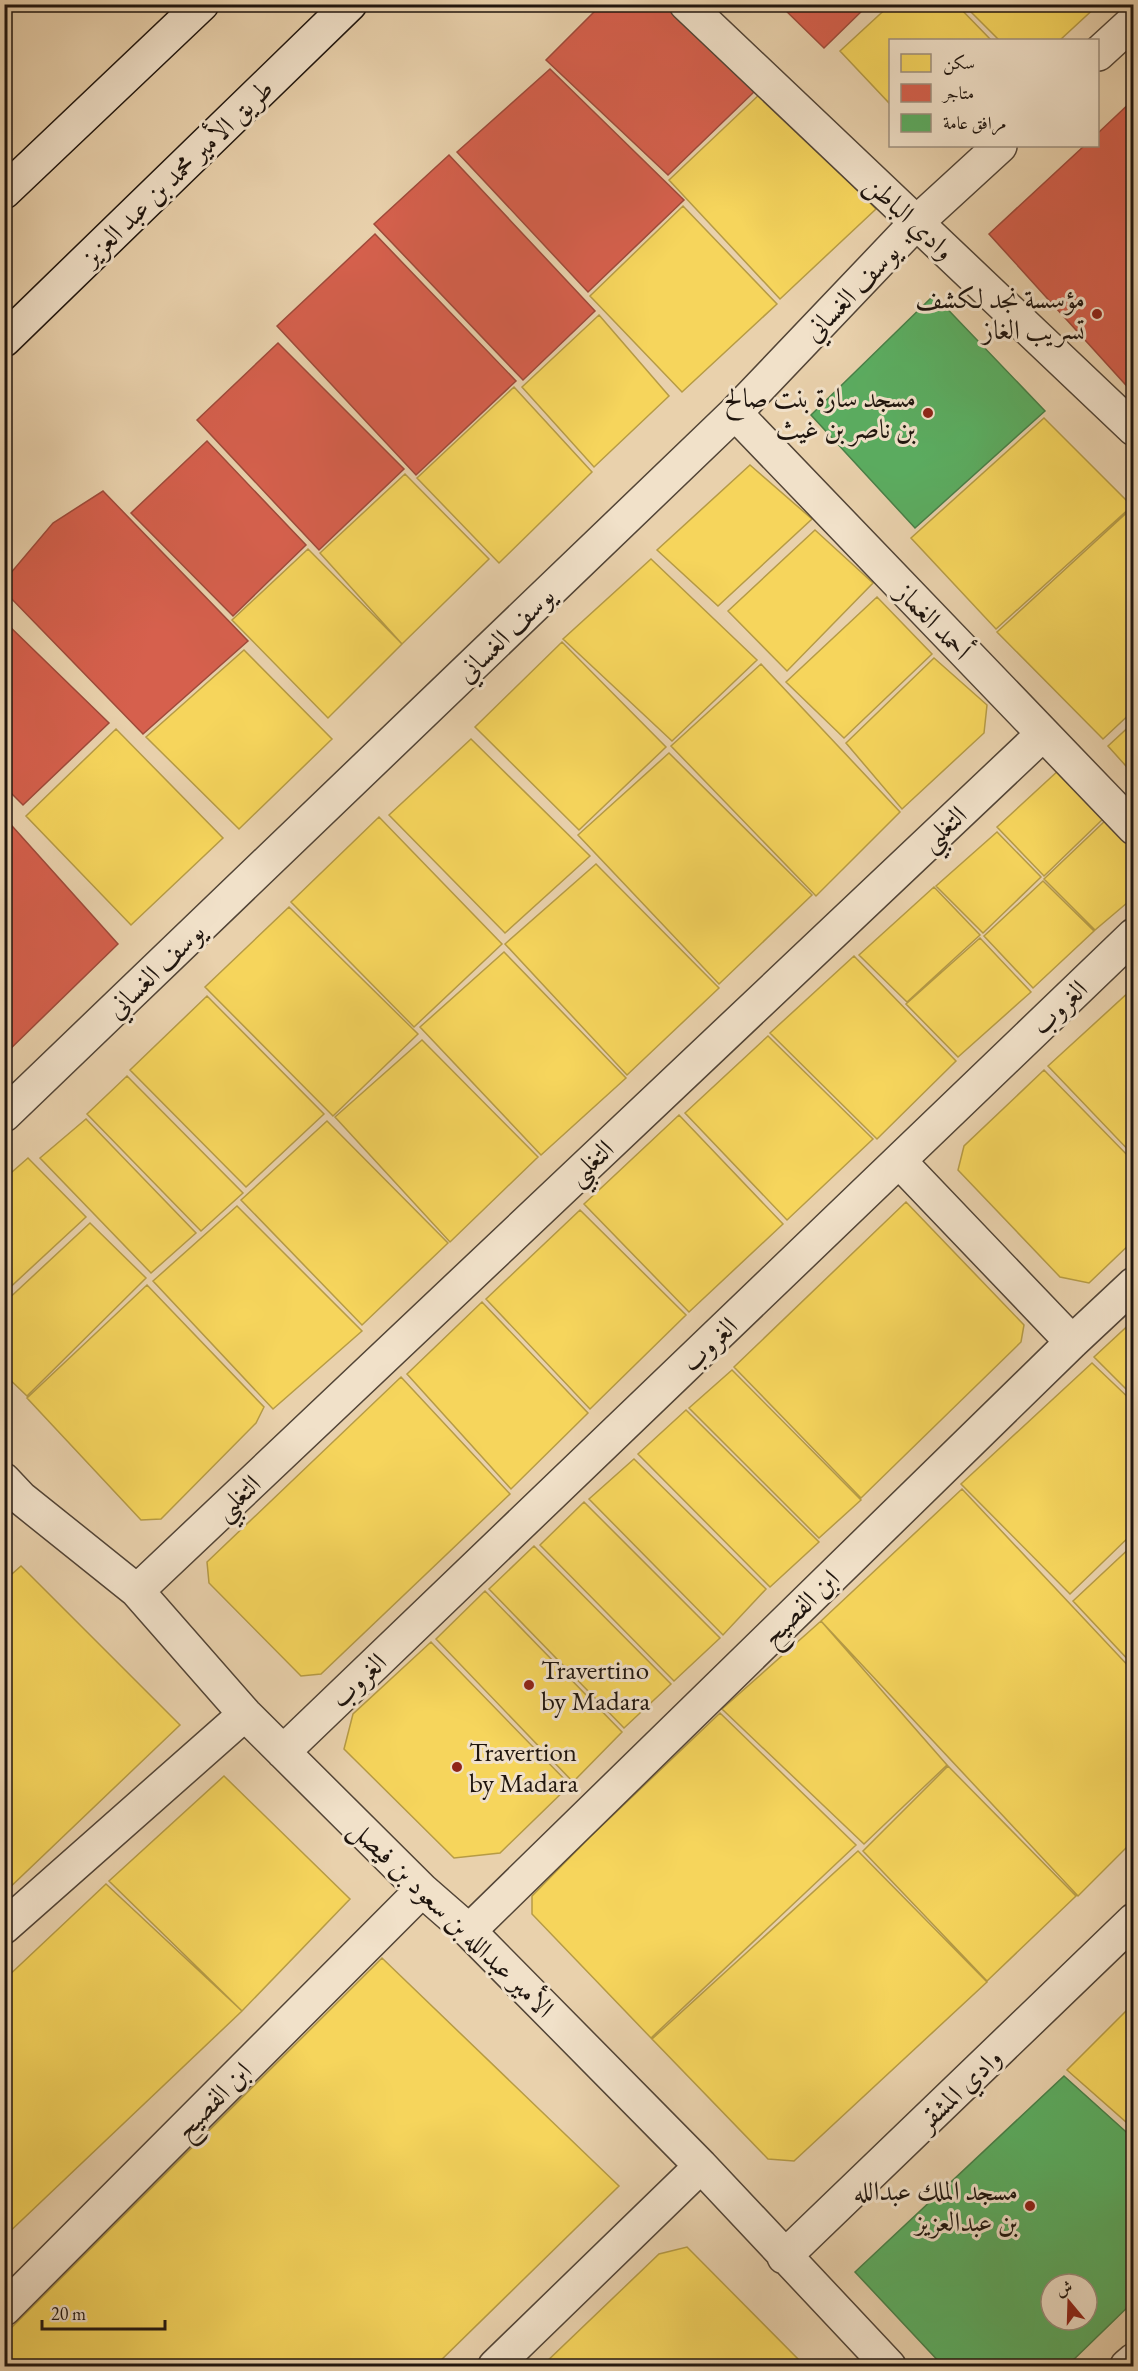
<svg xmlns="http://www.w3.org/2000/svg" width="1138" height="2371" font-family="'EB Garamond',Amiri,serif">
<rect width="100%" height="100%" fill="#e9d1ac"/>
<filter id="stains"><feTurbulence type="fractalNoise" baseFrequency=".00333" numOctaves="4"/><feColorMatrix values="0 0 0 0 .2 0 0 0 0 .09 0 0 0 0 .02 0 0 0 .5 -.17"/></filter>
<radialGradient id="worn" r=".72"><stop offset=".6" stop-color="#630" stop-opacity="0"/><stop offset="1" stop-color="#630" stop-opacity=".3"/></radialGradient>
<path fill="#f6d55c" stroke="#b69b45" stroke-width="1.5" d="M891,4H956L991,40H890V104L840,51Z
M963,4H1099L1060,40H999Z
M761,93L876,209L780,299L669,180Z
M683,206L777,304L682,392L590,296Z
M599,315L669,396L594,467L522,387Z
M514,387L592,472L499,563L417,478Z
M1044,418L1132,506L996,629L911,538Z
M750,465L812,519L718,606L657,550Z
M405,474L489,559L402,644L320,553Z
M1134,506V710L1103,739L997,632Z
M815,530L873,583L787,671L728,611Z
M308,549L402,644L328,718L232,620Z
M651,559L757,660L672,741L563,639Z
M877,597L932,654L844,738L786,682Z
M562,642L666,747L579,830L475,727Z
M244,650L332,739L239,829L146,737Z
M934,658L987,705L984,733L902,809L846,743Z
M761,664L900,812L816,896L671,746Z
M1134,722V775L1108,746Z
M116,729L223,838L131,925L26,816Z
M471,739L590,856L505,933L389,815Z
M669,753L812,895L719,984L578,835Z
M1060,769L1106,816L1044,876L997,827Z
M379,817L502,944L414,1027L291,902Z
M1107,819L1134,846V897L1095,930L1044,879Z
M997,832L1041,877L983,933L936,886Z
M596,864L719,988L627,1075L505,944Z
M1043,881L1094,931L1033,988L984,936Z
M934,887L980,935L907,1002L859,955Z
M289,907L418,1034L333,1116L205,987Z
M980,938L1031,992L958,1057L906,1004Z
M504,952L626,1078L541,1155L420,1027Z
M854,956L956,1061L877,1139L770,1033Z
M1130,991L1134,994V1156L1048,1066Z
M207,996L324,1114L246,1187L130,1070Z
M768,1036L873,1139L787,1220L685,1113Z
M422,1040L538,1157L450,1242L335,1117Z
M1044,1070L1134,1162V1240L1089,1283L1060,1277L958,1170L964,1146Z
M127,1076L243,1193L201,1231L87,1114Z
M679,1115L783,1224L689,1312L584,1204Z
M86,1119L196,1233L151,1273L40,1158Z
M327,1121L448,1243L362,1325L241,1200Z
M28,1158L86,1217L4,1293V1179Z
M906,1202L1024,1325L1021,1342L861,1498L734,1367Z
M237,1206L362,1331L273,1409L153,1281Z
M580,1210L686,1315L590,1409L486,1299Z
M90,1223L146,1278L27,1396L4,1374V1303Z
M147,1285L264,1407L256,1423L161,1519L141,1520L27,1398Z
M482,1302L588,1413L511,1489L407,1374Z
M1134,1320V1397L1094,1357Z
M1092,1363L1134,1403V1532L1070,1594L961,1484Z
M732,1370L861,1500L819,1538L689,1408Z
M401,1377L510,1494L321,1674L301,1676L209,1583L207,1562Z
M686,1410L819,1542L770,1587L638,1454Z
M634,1459L766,1589L723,1635L589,1499Z
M962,1489L1134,1672V1840L1078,1896L821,1621Z
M584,1502L720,1638L674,1681L540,1545Z
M1134,1544V1666L1073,1601Z
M534,1546L671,1684L624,1728L489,1589Z
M21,1566L180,1725L4,1893V1581Z
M485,1591L622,1732L573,1782L436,1639Z
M821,1621L947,1765L864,1844L722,1709Z
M431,1642L570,1785L500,1853L454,1858L344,1749L353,1714Z
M720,1713L856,1845L651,2038L532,1914V1896L590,1837Z
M948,1766L1076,1896L987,1981L863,1851Z
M224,1776L350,1899L242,2011L109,1881Z
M858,1851L987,1982L794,2161L768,2159L652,2039Z
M106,1884L242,2011L4,2237V1980Z
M382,1958L619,2186L435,2366H4V2335Z
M1134,2003V2129L1067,2070Z
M687,2247L805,2366H542L659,2254Z"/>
<path fill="#d6604d" stroke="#9f4a3a" stroke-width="1.5" d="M602,4H672L756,90L668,175L546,60Z
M779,4H869L824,48Z
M550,69L684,200L588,292L457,152Z
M1134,99V394L989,234L1084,146H1098V133Z
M449,155L595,311L523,380L374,224Z
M375,234L516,381L416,475L277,326Z
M278,343L404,469L319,550L197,420Z
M207,441L306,545L233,616L131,513Z
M103,491L248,641L143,734L4,591V581L53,523Z
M4,621L109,723L23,805L4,786Z
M4,817L118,944L4,1055Z"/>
<path fill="#5aae61" stroke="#488048" stroke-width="1.5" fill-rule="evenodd" d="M934,295L1045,411L915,528L811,415Z
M1064,2076L1134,2139V2301L1067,2366H943L855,2272ZM1051,2284H1087V2320H1051Z"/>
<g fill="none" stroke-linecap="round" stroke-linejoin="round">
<g stroke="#524436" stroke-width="36">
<path id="minor" d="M686,4L1134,429
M1098,54L1134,21
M735,413L1134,828
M4,1115L735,413L916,223L1000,146
M900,1162L1072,1342
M4,1480L21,1498L137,1591L245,1714L422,1890L469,1931L701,2166L889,2366
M137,1591L1043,734
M283,1752L1134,935
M4,1927L245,1714
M469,1931L1072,1342L1134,1284
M784,2257L1134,1920
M4,2309L422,1890
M495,2366L701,2166
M1127,2366L1134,2360"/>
</g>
<g stroke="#1f150e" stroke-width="36">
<path id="secondary" d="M4,192L202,4
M4,340L350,4"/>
</g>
<use href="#minor" stroke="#f1e1c9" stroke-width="33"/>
<use href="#secondary" stroke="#f1e1c9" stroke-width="33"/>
</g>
<g fill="#8f2418" stroke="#f1e1c9" stroke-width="2">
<circle cx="1097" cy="314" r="6"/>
<circle cx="928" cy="413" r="6"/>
<circle cx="529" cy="1685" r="6"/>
<circle cx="457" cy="1767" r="6"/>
<circle cx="1030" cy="2206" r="6"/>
</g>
<g text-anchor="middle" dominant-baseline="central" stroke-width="6" stroke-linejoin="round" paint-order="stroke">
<g font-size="27" fill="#1f150e" stroke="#f1e1c9">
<text transform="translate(177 172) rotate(-44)">طريق الأمير محمد بن عبد العزيز</text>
<text transform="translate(910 217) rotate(43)">وادي الباطن</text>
<text transform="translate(851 292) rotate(-46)">يوسف الغساني</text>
<text transform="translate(934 621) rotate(46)">أحمد الغماز</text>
<text transform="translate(505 634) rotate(-44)">يوسف الغساني</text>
<text transform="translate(943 828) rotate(-43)">التغلبي</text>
<text transform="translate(155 970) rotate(-44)">يوسف الغساني</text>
<text transform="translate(1059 1007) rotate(-44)">الغروب</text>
<text transform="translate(590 1162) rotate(-43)">التغلبي</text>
<text transform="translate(709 1344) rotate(-44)">الغروب</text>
<text transform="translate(237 1497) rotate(-43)">التغلبي</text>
<text transform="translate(800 1607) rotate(-44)">ابن الفصيح</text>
<text transform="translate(358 1680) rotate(-44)">الغروب</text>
<text transform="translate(452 1918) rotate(44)">الأمير عبدالله بن سعود بن فيصل</text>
<text transform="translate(959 2089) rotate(-44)">وادي المشقر</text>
<text transform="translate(213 2100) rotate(-45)">ابن الفصيح</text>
</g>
<g font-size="27" fill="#1f150e" stroke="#f1e1c9" text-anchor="end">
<text x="1085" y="298">مؤسسة نجد لكشف<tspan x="1085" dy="31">تسريب الغاز</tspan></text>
<text x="916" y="397">مسجد سارة بنت صالح<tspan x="916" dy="31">بن ناصر بن غيث</tspan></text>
<text x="541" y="1669" text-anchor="start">Travertino<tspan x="541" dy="31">by Madara</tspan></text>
<text x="469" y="1751" text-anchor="start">Travertion<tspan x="469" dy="31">by Madara</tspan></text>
<text x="1018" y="2190">مسجد الملك عبدالله<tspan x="1018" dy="31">بن عبدالعزيز</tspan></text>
</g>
</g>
<rect width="1138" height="2371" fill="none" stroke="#e9d1ac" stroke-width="24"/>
<rect x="6" y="6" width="1126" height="2359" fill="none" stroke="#1f150e" stroke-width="3"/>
<rect x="12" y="12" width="1114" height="2347" fill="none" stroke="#1f150e" stroke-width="1.5"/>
<rect x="889" y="39" width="210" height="108" fill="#f1e1c9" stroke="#9d8f7e" stroke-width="1.5"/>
<rect x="901" y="54" width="30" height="18" fill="#f6d55c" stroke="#9d8f7e" stroke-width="1.5"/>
<text x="943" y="69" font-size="18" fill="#1f150e">سكن</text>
<rect x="901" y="84" width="30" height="18" fill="#d6604d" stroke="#9d8f7e" stroke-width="1.5"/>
<text x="943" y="99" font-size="18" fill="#1f150e">متاجر</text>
<rect x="901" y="114" width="30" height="18" fill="#5aae61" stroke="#9d8f7e" stroke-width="1.5"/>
<text x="943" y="129" font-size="18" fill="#1f150e">مرافق عامة</text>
<g transform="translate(1069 2302) rotate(341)"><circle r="28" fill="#f1e1c9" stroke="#9d8f7e" stroke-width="1.5"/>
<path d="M0-4.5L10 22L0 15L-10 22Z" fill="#8f2418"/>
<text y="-9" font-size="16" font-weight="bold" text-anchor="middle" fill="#1f150e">ش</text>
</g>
<path d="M42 2320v9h123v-9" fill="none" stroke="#1f150e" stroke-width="3"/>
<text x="51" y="2320" font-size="18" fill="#1f150e" stroke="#f1e1c9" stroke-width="4.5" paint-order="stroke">20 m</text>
<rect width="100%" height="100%" filter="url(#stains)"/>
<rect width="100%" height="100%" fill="url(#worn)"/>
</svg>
